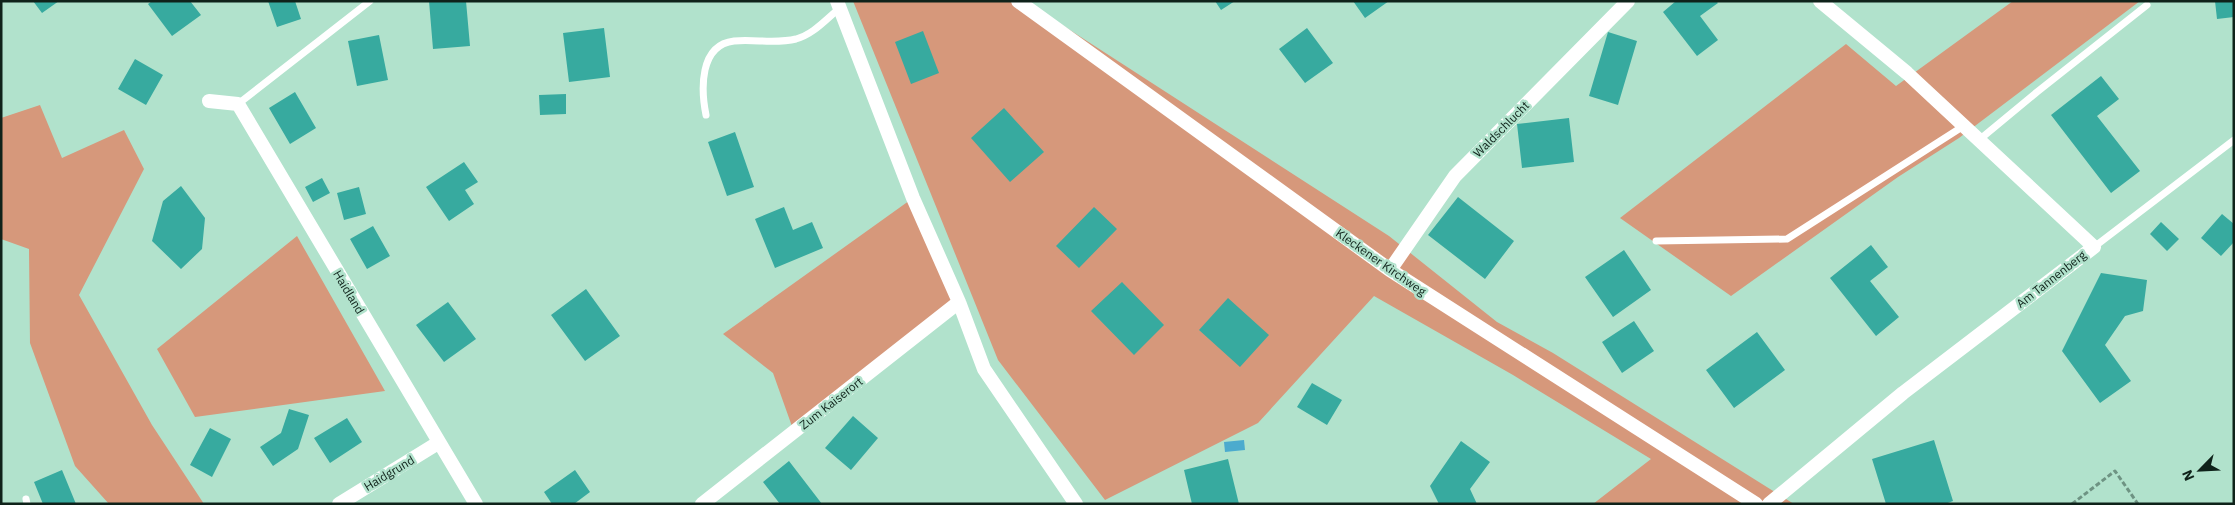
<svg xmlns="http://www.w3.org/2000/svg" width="2235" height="505" font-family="'IBM Plex Sans',sans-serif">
<rect width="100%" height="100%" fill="#b1e2cc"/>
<path fill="#d6987b" d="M853,1H1025L1389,236L1497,322L1553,353L1794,504H1593L1651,459L1513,375L1374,296L1258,423L1105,500L998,360Z
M2013,1H2140L1959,138L1898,177L1731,296L1620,218L1846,44L1896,86Z
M40,105L62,158L124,130L144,169L79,295L152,425L204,504H109L75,466L30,343L29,249L1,239V118Z
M913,198L959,302L794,432L773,373L723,334Z
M297,236L385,391L195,417L157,349Z"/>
<path fill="#4cabce" d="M1244,440L1245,450L1225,452L1224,442Z"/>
<path fill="#37aa9f" d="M33,1H59L42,13Z
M152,1H190L201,15L172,36L148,4Z
M268,1H295L301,19L277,27Z
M429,1H466L470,46L433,49Z
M1215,1H1235L1221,10Z
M1353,1H1389L1365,18Z
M1676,1H1716L1718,3L1700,16L1718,40L1697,56L1663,12Z
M2215,1H2234V17L2217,19Z
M604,28L610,77L569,82L563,33Z
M1307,28L1333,63L1305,83L1279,49Z
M923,31L939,73L911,84L895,42Z
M1608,32L1637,41L1618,105L1589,96Z
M379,35L388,80L357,86L348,41Z
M135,59L163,75L146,105L118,89Z
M2101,76L2119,99L2097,116L2140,171L2111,193L2051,115Z
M295,92L316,128L290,144L269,108Z
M566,94V114L540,115L539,95Z
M1004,108L1044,152L1010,182L971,138Z
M1569,118L1574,162L1522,168L1517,124Z
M735,132L754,187L727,196L708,142Z
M464,162L478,182L465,190L474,204L449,221L426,187Z
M322,178L330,193L313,202L305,187Z
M181,186L205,218L202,249L181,269L152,241L163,201Z
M359,187L366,214L344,220L337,193Z
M1458,197L1514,241L1485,279L1428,235Z
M784,207L793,230L812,222L823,248L775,268L755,219Z
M1094,207L1117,229L1079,268L1056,246Z
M2222,214L2234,224V242L2221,256L2201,238Z
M2161,222L2179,239L2167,251L2150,234Z
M373,226L390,256L367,269L350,239Z
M1871,245L1888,267L1870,281L1899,317L1876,336L1830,278Z
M1624,250L1651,290L1613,317L1585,277Z
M2101,273L2147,280L2143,311L2125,316L2105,345L2131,381L2100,403L2062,351Z
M1122,282L1164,325L1134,355L1091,311Z
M586,289L620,336L585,361L551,315Z
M1228,298L1269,335L1240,367L1199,330Z
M448,302L476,339L444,362L416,325Z
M1634,321L1654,351L1622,373L1602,342Z
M1757,332L1785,370L1734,408L1706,370Z
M1312,383L1342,400L1327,425L1297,407Z
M289,409L309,415L298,449L273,466L260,447L281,433Z
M853,416L878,438L851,470L825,448Z
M347,418L362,442L330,463L314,438Z
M210,428L231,439L212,477L190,465Z
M1934,440L1953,501L1945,504H1886L1872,459Z
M1461,441L1490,462L1470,489L1477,504H1439L1430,486Z
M1228,459L1239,504H1192L1184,470Z
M789,461L822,504H780L763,482Z
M62,470L76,504H43L34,482Z
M575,470L590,492L574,504H552L544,492Z"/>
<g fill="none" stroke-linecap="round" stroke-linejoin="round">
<path stroke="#6e9383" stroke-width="3" stroke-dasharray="5 2.5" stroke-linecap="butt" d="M2072,504L2115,471L2138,504"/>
<path stroke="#fff" stroke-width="7" d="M238,104L370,1
M706,115C701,90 699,45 734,41C754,39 776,44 796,39C814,34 826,19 840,8
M1979,140L2037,92L2147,5
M1656,241L1787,239L1962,127L1960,124
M2094,247L2234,140
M26,499L27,504"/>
<path stroke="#fff" stroke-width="14" d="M837,1L913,198L959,302L984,369L1076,504
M1018,1L1390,270L1756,504
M209,101L238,104L476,504
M1390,270L1455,176L1628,1
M339,504L438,443
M702,504L959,302
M1769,504L1903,393L2094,247L1907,73L1820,1"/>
</g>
<g text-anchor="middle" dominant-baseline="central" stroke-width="5" stroke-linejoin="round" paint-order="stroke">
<g font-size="12" fill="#0f221a" stroke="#b1e2cc">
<text transform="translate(1501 129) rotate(-45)">Waldschlucht</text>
<text transform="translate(1381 262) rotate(35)">Kleckener Kirchweg</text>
<text transform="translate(2051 279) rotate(-38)">Am Tannenberg</text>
<text transform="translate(349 292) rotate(59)">Haidland</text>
<text transform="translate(831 403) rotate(-38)">Zum Kaiserort</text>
<text transform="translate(389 473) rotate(-31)">Haidgrund</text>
</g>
</g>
<rect width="2235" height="505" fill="none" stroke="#0f221a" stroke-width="5"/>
<g transform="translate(2200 470) rotate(246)" stroke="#b1e2cc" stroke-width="4" paint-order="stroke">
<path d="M0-4L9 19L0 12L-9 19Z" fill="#0f221a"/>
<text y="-8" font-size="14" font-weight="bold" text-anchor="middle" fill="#0f221a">N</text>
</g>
</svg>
